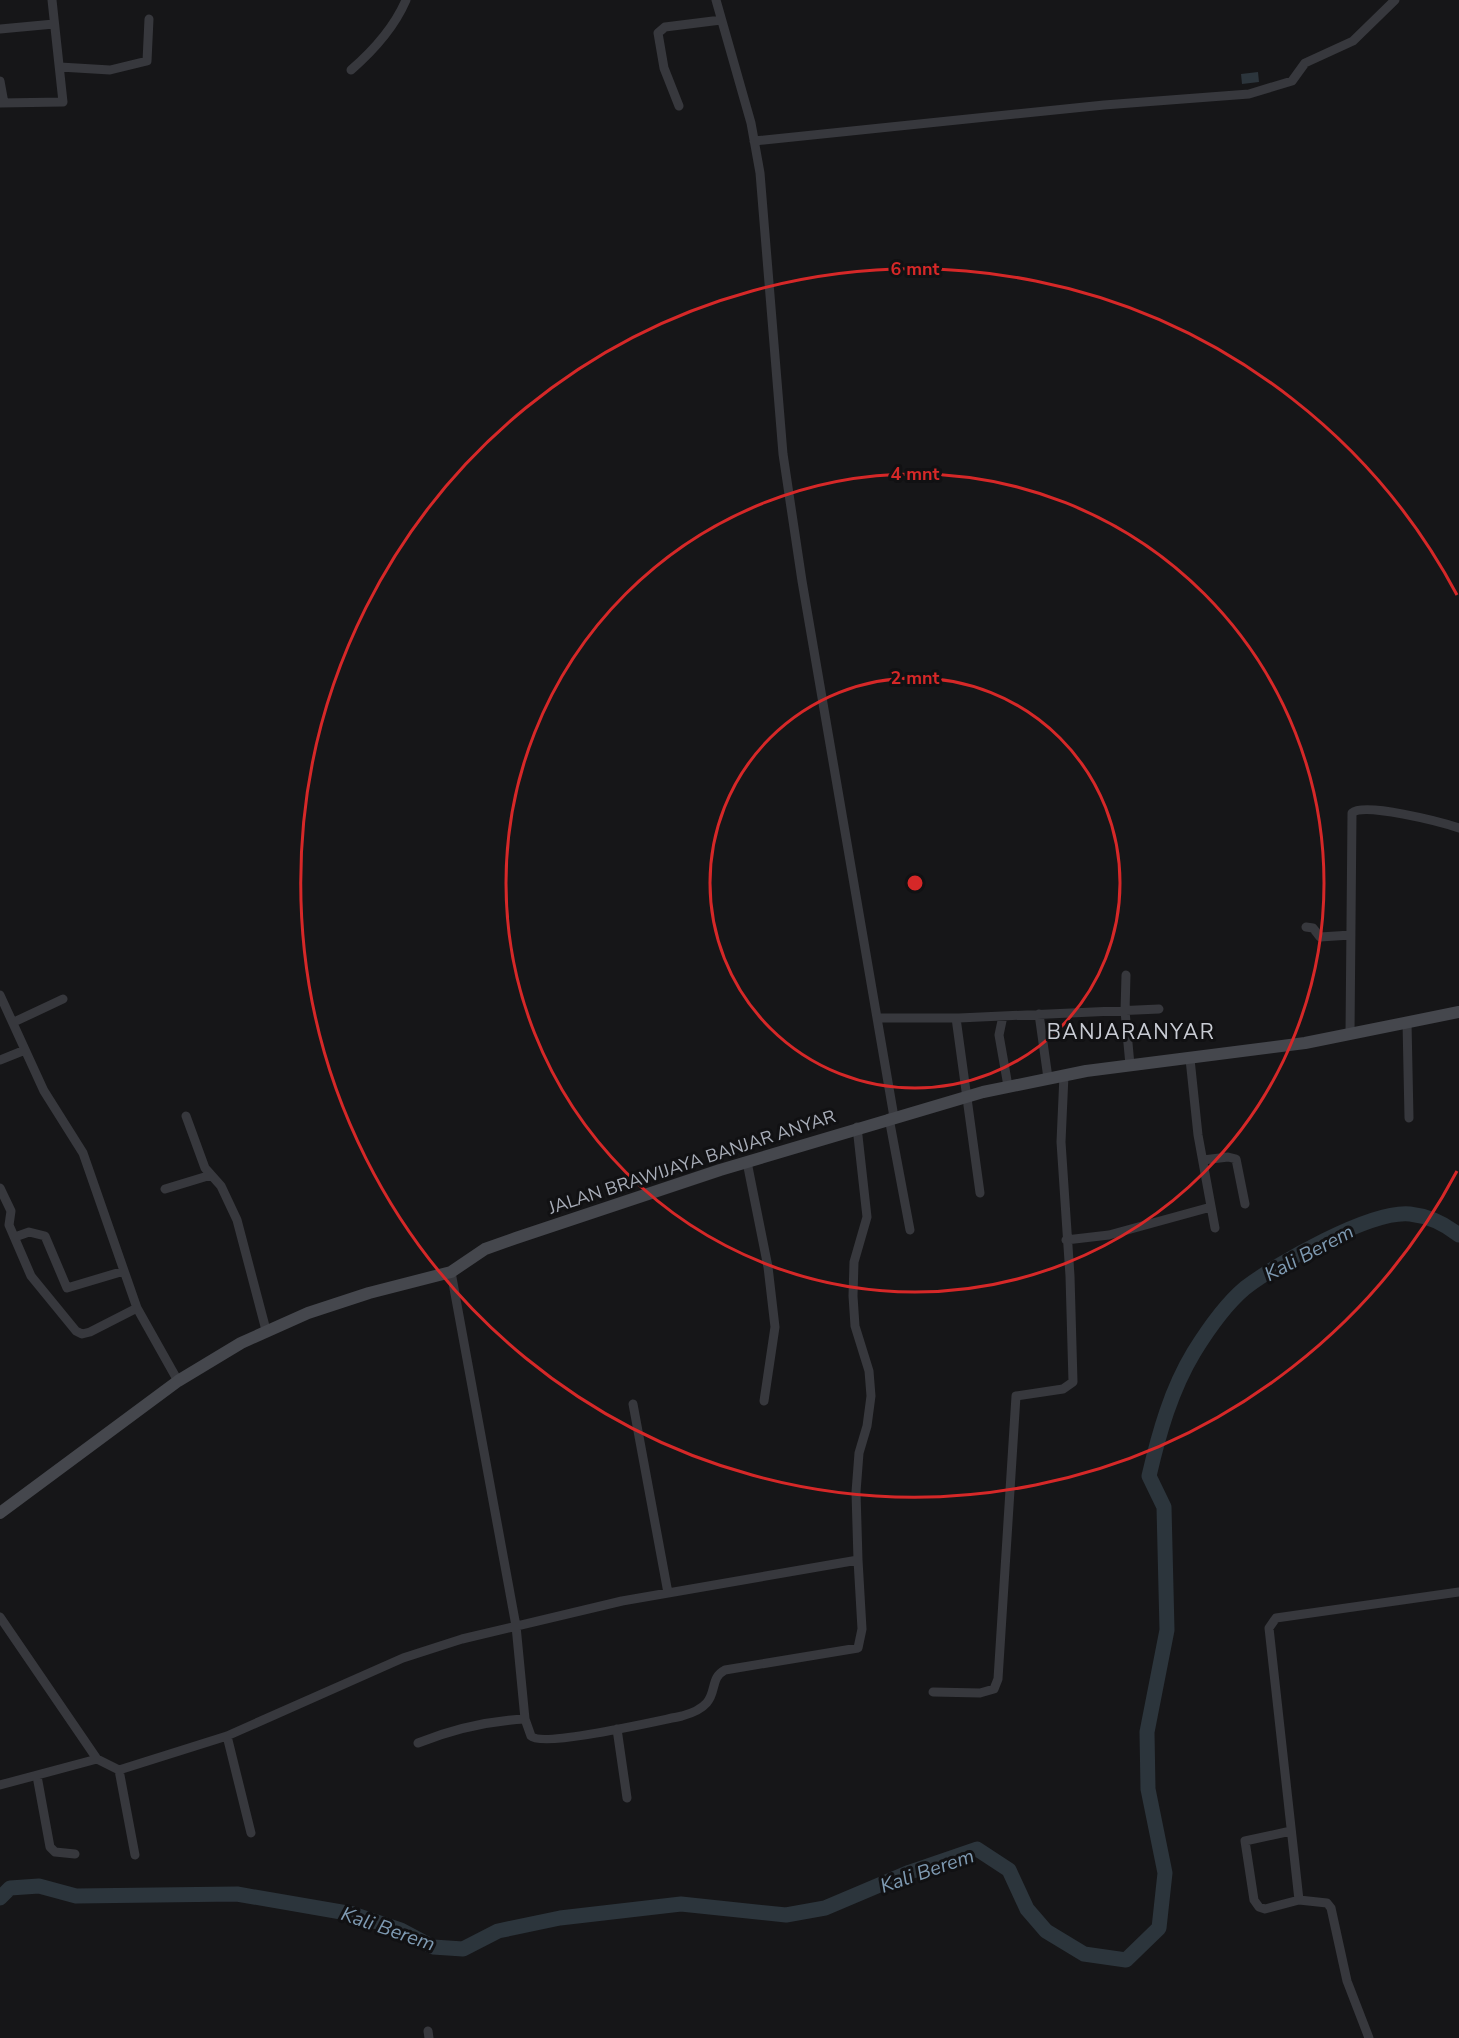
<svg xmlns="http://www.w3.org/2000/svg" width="1459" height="2038" font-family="'Nunito Sans',sans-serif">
<rect width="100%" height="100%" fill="#161618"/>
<path fill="#2c353c" d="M1258,72L1259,82L1242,84L1241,74Z"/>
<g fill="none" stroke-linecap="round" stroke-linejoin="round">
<path stroke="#2c353c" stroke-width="15" d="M0,1898L10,1888L39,1886L76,1896L237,1894L353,1914L401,1930L433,1947L463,1949L498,1931L560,1918L681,1904L786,1915L825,1908L910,1872L977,1849L1009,1870L1027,1909L1046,1931L1084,1954L1126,1960L1159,1928L1165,1873L1148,1789L1147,1732L1167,1630L1164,1507L1149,1476C1159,1433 1171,1390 1194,1352C1207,1331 1226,1304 1245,1288C1276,1264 1371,1210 1410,1214C1428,1216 1445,1224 1459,1235"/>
<path stroke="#37383d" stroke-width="9" d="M716,0L751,123L760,173L783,454L802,581L894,1117
M0,29L54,24
M60,67L110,70L147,61L149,19
M351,70C374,50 394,28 406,0
M0,81L4,103
M0,103L63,102L52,0
M679,106L664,68L658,33L665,27L721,20
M754,141L1104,105L1249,94L1292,81L1305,63L1353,41L1395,0
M1306,927L1313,928L1320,937L1351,935
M1126,975L1125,1011L1130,1065
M0,995L44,1091L83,1153L137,1308L178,1381
M1039,1014L1048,1078
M1003,1016L999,1035L1008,1086
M878,1018H959L1159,1009
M956,1018L980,1193
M14,1022L63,999
M1407,1022L1409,1118
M1350,1034L1352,813C1364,802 1441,822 1459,828
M1190,1059L1198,1135L1215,1228
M0,1060L25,1050
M186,1116L205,1168L221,1186L237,1220L266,1330
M889,1118L910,1230
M1203,1160L1228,1157L1236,1159L1245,1204
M747,1162L768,1267L775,1327L764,1401
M0,1188L11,1211L9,1225L31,1276L76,1331L82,1334L90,1332L137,1308
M165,1189L211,1175
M15,1237L29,1232L45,1236L67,1288L124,1271
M1066,1240L1109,1235L1211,1207
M451,1272L516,1626L525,1719
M633,1404L668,1593
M0,1617L97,1759L119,1770L227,1736L403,1658L462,1639L622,1601L858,1560L856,1492L859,1453L867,1426L871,1396L869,1371L855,1326L853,1296L854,1262L867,1217L857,1127
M933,1692L980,1693L994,1689L998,1679L1016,1396L1063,1389L1073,1382L1070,1276L1061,1142L1064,1075
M617,1729L627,1798
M227,1736L251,1833
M418,1743C453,1729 487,1721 525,1719L531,1736C542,1748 661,1720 682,1716C726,1704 704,1681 725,1670L858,1648L862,1629L858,1560
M119,1770L135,1855
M37,1776L50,1847L55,1852L75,1854
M0,1785L97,1759
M1291,1831L1245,1841L1254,1900L1259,1907L1265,1909L1299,1900L1269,1628L1276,1618L1459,1592
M1299,1900L1327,1903L1331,1908L1347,1981L1369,2038
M428,2031L429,2038"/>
<path stroke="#45474d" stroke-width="12" d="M0,1513L178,1381L241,1343L308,1313L369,1293L451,1272L485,1249L516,1238L720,1170L983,1092L1086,1071L1305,1043L1459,1012"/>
</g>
<g fill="none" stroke="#d62828" stroke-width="3">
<circle cx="915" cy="883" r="205"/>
<circle cx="915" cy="883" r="409"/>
<path d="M1457 1171A614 614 0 1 1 1457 595"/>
</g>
<g text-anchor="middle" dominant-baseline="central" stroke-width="6" stroke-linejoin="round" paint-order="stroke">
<g font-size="18" fill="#a8adb8" stroke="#111113">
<text transform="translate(692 1162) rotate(-18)">JALAN BRAWIJAYA BANJAR ANYAR</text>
</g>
<g font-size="20" font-style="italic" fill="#7f9bb3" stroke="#111113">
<text transform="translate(1309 1253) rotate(-28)">Kali Berem</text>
<text transform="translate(927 1871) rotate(-19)">Kali Berem</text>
<text transform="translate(388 1929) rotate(19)">Kali Berem</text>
</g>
<g font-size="21" letter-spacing="1.5" fill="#c9ccd4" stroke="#111113">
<text x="1131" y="1032">BANJARANYAR</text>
</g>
</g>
<circle cx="915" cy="883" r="9" fill="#d62828" stroke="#111113" stroke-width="3"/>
<g font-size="18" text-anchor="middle" font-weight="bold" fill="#d62828" stroke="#111113" stroke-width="6" stroke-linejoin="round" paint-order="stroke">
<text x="915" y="275">6 mnt</text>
<text x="915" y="480">4 mnt</text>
<text x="915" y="684">2 mnt</text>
</g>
</svg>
